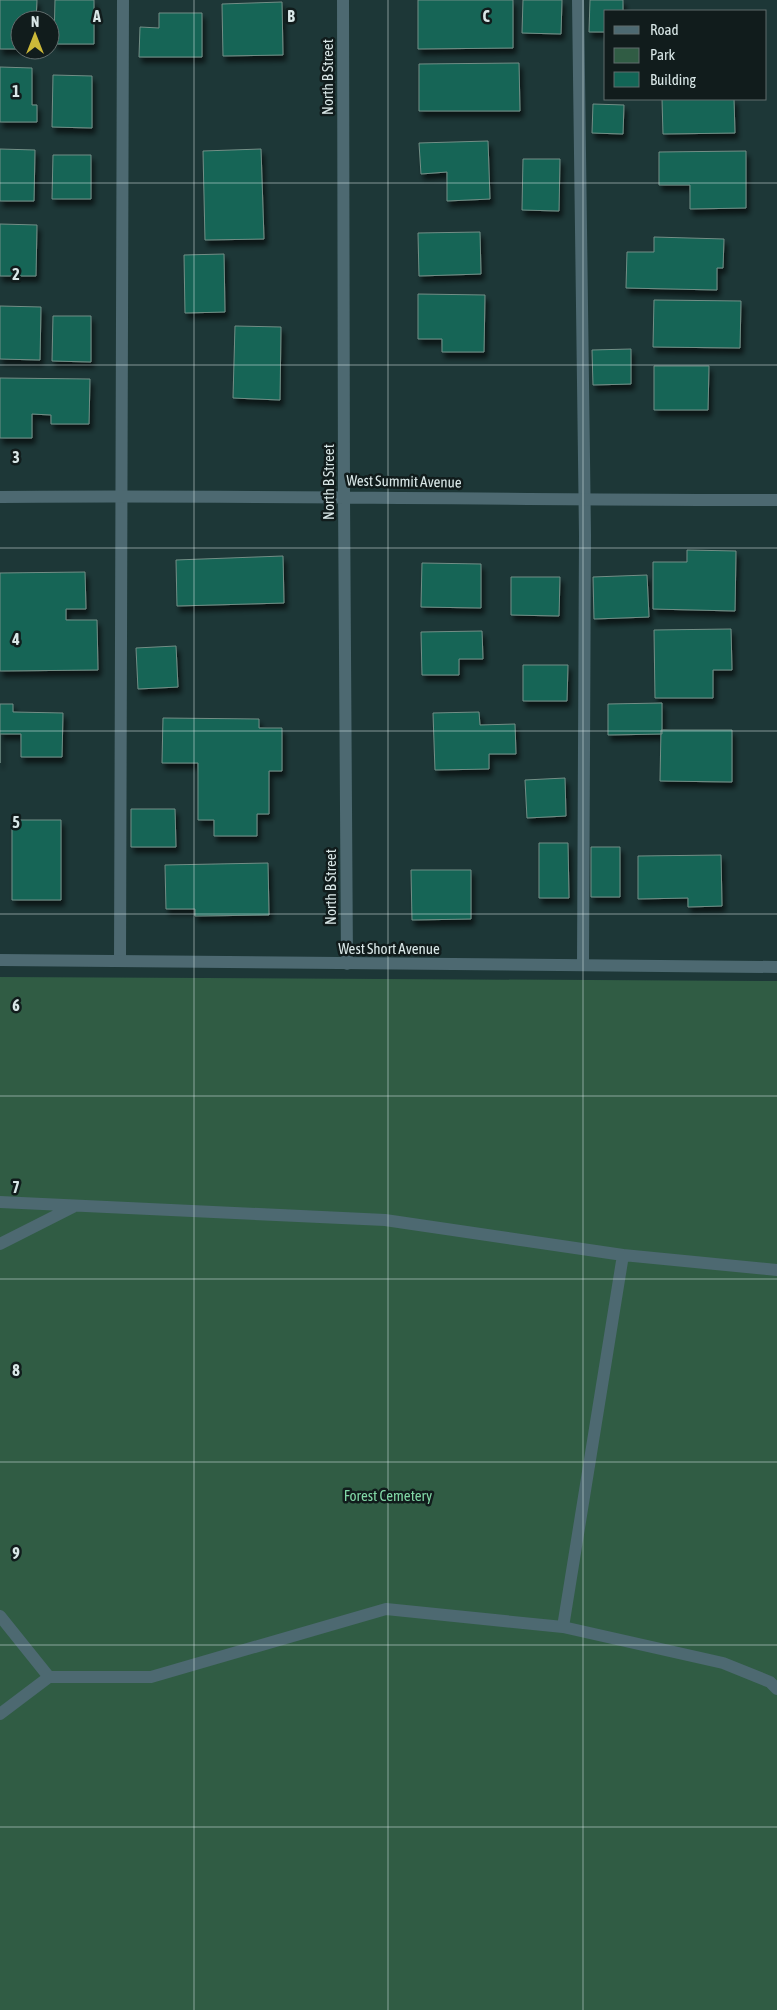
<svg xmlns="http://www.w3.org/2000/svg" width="777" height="2010" font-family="'Asap Condensed',sans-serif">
<defs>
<filter id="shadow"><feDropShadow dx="3" dy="5.5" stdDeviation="2.5" flood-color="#0009"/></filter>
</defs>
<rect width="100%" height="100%" fill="#1d3737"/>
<path fill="#305c44" d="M0,977L777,981V2010H0Z"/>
<path fill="#126556" stroke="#738e86" filter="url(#shadow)" d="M0,0H37L36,20H20V49H0Z
M55,0H94V44H54Z
M418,0H513V48L418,49Z
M523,0H562L561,34L522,33Z
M590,0H623V11H606V32H589Z
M282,2L283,55L223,56L222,4Z
M159,13H202V57H139L140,27L159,28Z
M519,63L520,111H419V64Z
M0,67L32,68V105H37V122H0Z
M53,75L92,76V128L52,127Z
M662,99H734L735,133L663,134Z
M593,104L624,105L623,134L592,133Z
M488,141L490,199L447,201V172L421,174L419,143Z
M0,149L35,150L34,201H0Z
M261,149L264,239L205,240L203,151Z
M746,151V208L690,209V185H659V152Z
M53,155H91V199H52Z
M523,159H560L559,211L522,210Z
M0,224L37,225L36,276H0Z
M480,232L481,274L419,276L418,233Z
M654,237L724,239L723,268H717V290L626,288L627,252H654Z
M224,254L225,312L185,313L184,255Z
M418,294L485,295L484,352H442V339H418Z
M654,300L741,301L740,348L653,347Z
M0,306L41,307L40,360L0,359Z
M53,316H91V362L52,361Z
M235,326L281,327L280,400L233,398Z
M631,349V384L593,385L592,350Z
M654,366H709L708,410H654Z
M0,378L90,379L89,424H51V415L32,414V438H0Z
M687,550L736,551L735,611L653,609V562H687Z
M283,556L284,603L177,606L176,560Z
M422,563L481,564V608L421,607Z
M85,572L86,609H66V620H97L98,670L0,671V573Z
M647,575L649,617L594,619L593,577Z
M511,577H560L559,616L511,615Z
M731,629L732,670H713V698H655L654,630Z
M482,631L483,659H459V675H422L421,632Z
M176,646L178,687L138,689L136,648Z
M523,665H568L567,701H523Z
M662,703V734L608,735V704Z
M0,704H13V712L63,713L62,757H21V734H0V763Z
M479,712L480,725L515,724L516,754H489V769L435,770L433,713Z
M163,718L259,719V728H282V771H269V814H257V836H214V820H198V763H162Z
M661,730H732V782L660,781Z
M565,778L566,816L527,818L525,780Z
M131,809H175L176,847H131Z
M12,820H61V900H12Z
M539,843H568L569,898H539Z
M591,847H620V897H591Z
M721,855L722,906L688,907V898L638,899V856Z
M268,863L269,915L195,916V909H166L165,865Z
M411,870H471V919L412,920Z"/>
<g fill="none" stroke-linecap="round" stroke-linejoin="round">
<path stroke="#4d6971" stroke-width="12" d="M578,0L585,535L583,965
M120,961L123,0
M0,1202L385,1220L623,1255L777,1270
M0,1244L73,1207
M0,1616L49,1677
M563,1627L623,1255
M0,1714L49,1677H151L386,1609L563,1627L723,1663L770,1682L777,1689"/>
<path stroke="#4d6971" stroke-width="12" d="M343,0L344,497L347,964
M0,497C259,495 518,500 777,500
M0,960L777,967"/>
</g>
<path fill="none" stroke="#d9e7e7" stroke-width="1" stroke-opacity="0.55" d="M194,0V2010M388,0V2010M583,0V2010M0,183H777M0,365H777M0,548H777M0,731H777M0,914H777M0,1096H777M0,1279H777M0,1462H777M0,1645H777M0,1827H777"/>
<g text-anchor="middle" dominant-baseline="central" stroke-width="5" stroke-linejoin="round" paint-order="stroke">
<g font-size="15" fill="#d9e7e7" stroke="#111c1c">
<text transform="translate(327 77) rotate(-90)">North B Street</text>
<text transform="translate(404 481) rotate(1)">West Summit Avenue</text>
<text transform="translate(328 482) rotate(-90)">North B Street</text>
<text transform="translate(330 887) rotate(-90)">North B Street</text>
<text x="389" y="948">West Short Avenue</text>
</g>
<g font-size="15" fill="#81d7a6" stroke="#111c1c">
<text x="388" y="1495">Forest Cemetery</text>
</g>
</g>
<g font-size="16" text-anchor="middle" font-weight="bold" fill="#d9e7e7" stroke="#111c1c" stroke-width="5" stroke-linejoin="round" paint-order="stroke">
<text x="97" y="22">A</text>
<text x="291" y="22">B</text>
<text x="486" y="22">C</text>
<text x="16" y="97">1</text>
<text x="16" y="280">2</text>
<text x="16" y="463">3</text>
<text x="16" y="645">4</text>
<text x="16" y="828">5</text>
<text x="16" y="1011">6</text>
<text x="16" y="1193">7</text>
<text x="16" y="1376">8</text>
<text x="16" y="1559">9</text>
</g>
<rect x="604" y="10" width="162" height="90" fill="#111c1c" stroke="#616d6d"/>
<rect x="614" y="26" width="25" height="8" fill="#4d6971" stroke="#616d6d"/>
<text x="650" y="35" font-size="15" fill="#d9e7e7">Road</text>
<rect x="614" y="48" width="25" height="15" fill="#305c44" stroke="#616d6d"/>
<text x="650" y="60" font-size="15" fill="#d9e7e7">Park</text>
<rect x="614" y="72" width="25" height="15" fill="#126556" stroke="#616d6d"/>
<text x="650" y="85" font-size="15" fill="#d9e7e7">Building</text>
<g transform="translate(35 35)"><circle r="24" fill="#111c1c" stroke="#616d6d"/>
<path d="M0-4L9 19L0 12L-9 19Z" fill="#ccb939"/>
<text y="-8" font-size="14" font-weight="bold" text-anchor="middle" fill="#d9e7e7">N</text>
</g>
</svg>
